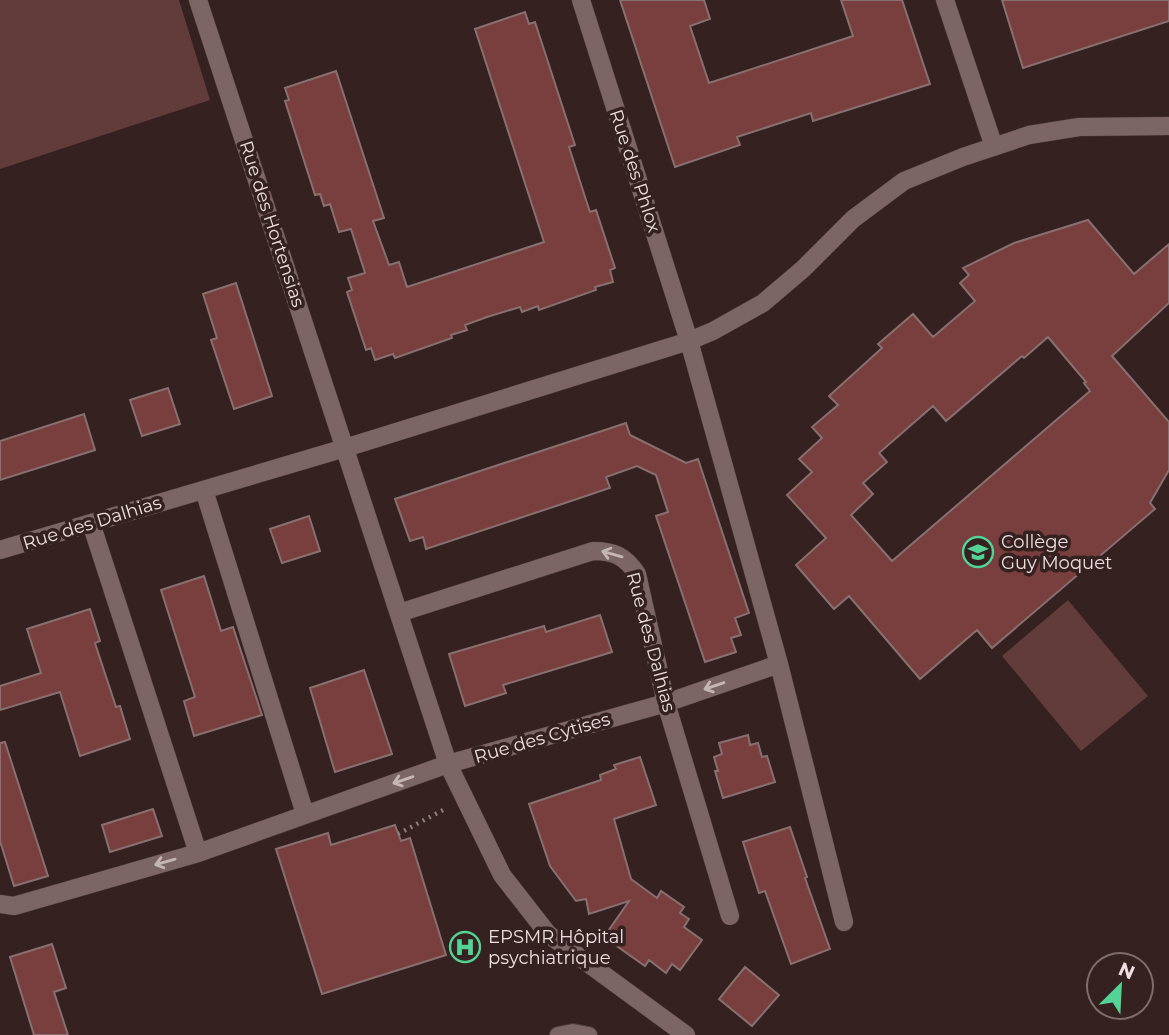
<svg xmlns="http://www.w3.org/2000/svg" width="1169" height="1035" font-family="Montserrat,sans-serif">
<rect width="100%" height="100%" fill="#342120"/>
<path fill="#623c3b" d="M0,0H179L210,100L0,169Z
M1068,600L1148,696L1081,751L1002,656Z"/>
<path fill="#783f3e" stroke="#87706f" stroke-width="2" fill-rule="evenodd" d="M620,0H704L710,19L690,26L709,83L853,36L841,0H902L930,84L813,121L811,113L737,137L740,145L675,167Z
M1002,0H1169V21L1023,68Z
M525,12L529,24L535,22L575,145L569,147L586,200L590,212L596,210L615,268L610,270L613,282L595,287L596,290L539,310L538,306L522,312L520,307L487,317L465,325L467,330L451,335L452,338L395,358L393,354L375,360L371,348L366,350L347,292L352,290L348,278L365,273L351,229L339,232L330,204L324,206L320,194L315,195L285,101L289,100L285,88L336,71L384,218L373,221L389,265L399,262L407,287L544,242L475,29Z
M1088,220L1134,274L1169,244V303L1112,356L1169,422V470L1150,503L1155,509L992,648L977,630L920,679L849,596L834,609L796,565L826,538L787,495L812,472L799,459L822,438L812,427L838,405L829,396L882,348L878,344L913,314L933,337L975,301L960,283L969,275L963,268L1014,243ZM1048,337L1086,382L1084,383L1090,391L892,561L851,515L873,494L863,483L887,462L879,453L933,406L946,421L1022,356L1024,358Z
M236,283L272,396L234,409L211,340L217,338L203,294Z
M168,388L180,424L142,436L130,400Z
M84,414L95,450L0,480V441Z
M626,423L630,435L686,463L698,459L749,613L735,618L741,635L731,638L736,652L705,662L656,516L668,512L656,475L637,466L606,477L610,488L559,505L426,549L423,537L410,541L395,499Z
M309,516L320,551L282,563L270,529Z
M204,576L221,631L233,627L262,715L194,736L184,701L195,697L161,590Z
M90,609L100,641L95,643L116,707L120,706L130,739L80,756L60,692L0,710V686L41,673L27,629Z
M600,615L612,652L503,685L506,693L465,706L449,654L544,626L546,632Z
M364,670L392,754L335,772L310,688Z
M748,735L750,745L758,743L762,757L767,756L775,782L723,798L715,771H718L714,757L722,754L719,743Z
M5,742L48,876L14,886L0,841V743Z
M640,757L656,805L614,819L631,879L657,898L661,891L684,907L680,913L689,919L684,927L702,940L680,970L672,964L666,973L649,960L645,966L604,937L629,901L589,914L586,899L576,901L550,866L529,804L601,780L600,775L616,769L614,765Z
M153,809L162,836L110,852L102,825Z
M395,825L401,841L410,838L446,955L322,994L276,849L328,833L331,845Z
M790,827L807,877L805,878L830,949L791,964L765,891L759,893L743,842Z
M52,944L66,988L54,992L68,1035H34L10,957Z
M745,967L779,995L752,1026L719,999Z"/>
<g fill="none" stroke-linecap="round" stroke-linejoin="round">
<g stroke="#4d3d3d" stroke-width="18">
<path id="lane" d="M558,1035L573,1032L589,1035"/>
</g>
<g stroke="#4d3d3d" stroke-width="19">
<path id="street" d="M198,0L448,764L502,875L548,934L686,1035
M581,0L689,341L779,664L844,922
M945,0L994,147
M204,490L305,814
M91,523L198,853
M0,550L345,448L689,341L713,331L763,303L803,269L853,219L904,181L963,157L1029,135L1079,127L1169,126
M399,613L593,551C614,551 625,556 637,574L666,703L730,916
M0,904L14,906L198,853L448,764L666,703L779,664"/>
</g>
<path stroke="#8e7d7d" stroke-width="4.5" stroke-dasharray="2 5" stroke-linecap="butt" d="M398,834L445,809"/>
<use href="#lane" stroke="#7c6665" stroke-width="16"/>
<use href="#street" stroke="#7c6665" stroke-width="18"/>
</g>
<defs><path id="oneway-shaft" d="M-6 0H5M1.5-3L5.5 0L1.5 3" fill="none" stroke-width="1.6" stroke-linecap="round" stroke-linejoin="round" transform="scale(1.75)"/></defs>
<g stroke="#c5b5b4">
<use href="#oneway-shaft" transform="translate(612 554) rotate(-164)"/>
<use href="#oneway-shaft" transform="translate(714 686) rotate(161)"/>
<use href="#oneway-shaft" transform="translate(403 780) rotate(161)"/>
<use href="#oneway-shaft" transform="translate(165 862) rotate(164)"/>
</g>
<defs>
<g id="school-ring" transform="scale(1.575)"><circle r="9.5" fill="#342120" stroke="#53d396" stroke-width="1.5"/><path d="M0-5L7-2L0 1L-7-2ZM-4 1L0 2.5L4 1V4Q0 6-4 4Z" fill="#53d396"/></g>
<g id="hospital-ring" transform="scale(1.575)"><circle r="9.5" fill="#342120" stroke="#53d396" stroke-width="1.5"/><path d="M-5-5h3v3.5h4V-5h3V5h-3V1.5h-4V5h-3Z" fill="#53d396"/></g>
</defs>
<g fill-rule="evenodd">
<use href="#school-ring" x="978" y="552"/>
<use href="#hospital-ring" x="465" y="947"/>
</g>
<g text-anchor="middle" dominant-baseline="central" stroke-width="7" stroke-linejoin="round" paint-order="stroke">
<g font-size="18" fill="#eddfdf" stroke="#342120">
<text transform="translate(635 171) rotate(72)">Rue des Phlox</text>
<text transform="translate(272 224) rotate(72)">Rue des Hortensias</text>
<text transform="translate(92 523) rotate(-17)">Rue des Dalhias</text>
<text transform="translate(651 642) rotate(75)">Rue des Dalhias</text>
<text transform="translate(542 738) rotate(-16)">Rue des Cytises</text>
</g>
<g font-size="18" fill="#eddfdf" stroke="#342120" text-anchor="start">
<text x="1001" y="542">Collège<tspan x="1001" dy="21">Guy Moquet</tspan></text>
<text x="488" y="937">EPSMR Hôpital<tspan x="488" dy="21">psychiatrique</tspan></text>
</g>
</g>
<g transform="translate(1120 986) rotate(24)"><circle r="33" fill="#342120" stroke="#7e6d6c" stroke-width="2"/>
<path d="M0-5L12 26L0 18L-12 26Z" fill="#53d396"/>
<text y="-10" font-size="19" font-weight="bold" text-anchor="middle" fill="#eddfdf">N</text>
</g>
</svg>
